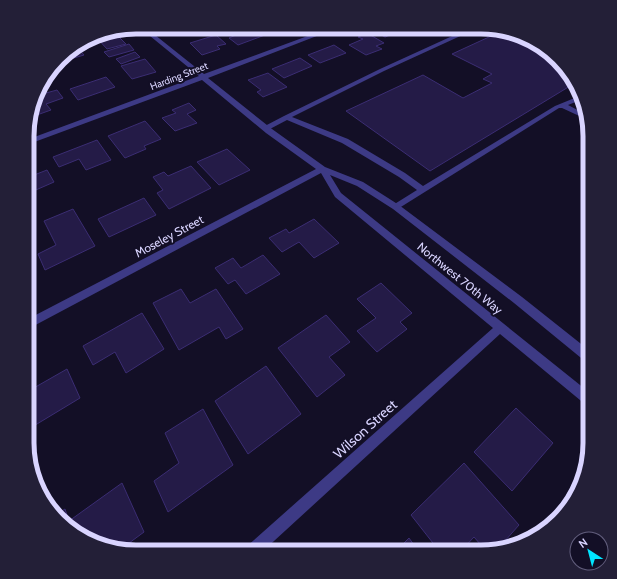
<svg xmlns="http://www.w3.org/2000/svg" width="617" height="579" font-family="Cabin,sans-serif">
<rect width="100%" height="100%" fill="#130f26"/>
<path fill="#241b47" stroke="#3b2d73" d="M380,27H407L408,28L385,37L372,30Z
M417,27H438L426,32Z
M239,29L244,33L256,29L265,35L238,45L229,38L236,35L232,32Z
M502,31L529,38L563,64L575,83L430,171L346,111L423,75L463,98L492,83L483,79L492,74L452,54Z
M114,32L126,44L107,49L96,37Z
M367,33L384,43L376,46L382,49L366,55L349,45L363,39L358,37Z
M216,35L226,44L217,46L220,49L202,55L190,43Z
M129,44L134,50L109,57L104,52Z
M334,45L346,53L320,63L308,55Z
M77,47L84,55L57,63L64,54Z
M135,52L140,57L121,64L116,59Z
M300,58L312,66L284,78L272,69Z
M145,59L156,72L132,79L121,66Z
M268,73L287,87L263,97L257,92L261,90L248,80Z
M106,77L115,87L78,100L70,89Z
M43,89L46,93L57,90L63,98L46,104L51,110L34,116L31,111L38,90Z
M189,103L196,110L187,114L197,123L175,131L162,118L176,113L172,110Z
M145,121L161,139L144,146L146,149L125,158L108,136Z
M97,140L111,160L86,170L79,159L59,167L53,157Z
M227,149L250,170L219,185L197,162Z
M191,166L211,188L169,209L157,193L163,190L153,177L164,172L168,176Z
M47,170L54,182L29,193L33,201L29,203V177Z
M144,198L156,215L109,237L98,219Z
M73,209L95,246L45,270L38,254L56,245L44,221Z
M314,219L339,243L314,258L299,242L282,252L269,238L286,229L289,233Z
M263,255L280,274L246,294L235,280L228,284L215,268L233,258L241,268Z
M381,283L412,313L400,322L407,329L377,352L357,331L376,318L357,299Z
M181,289L190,303L216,289L243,329L226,339L219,327L179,350L153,303Z
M142,313L164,349L126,373L115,352L93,365L83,346Z
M326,315L350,342L329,357L345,375L317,397L278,348Z
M266,366L301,414L248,454L215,401Z
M67,369L80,398L27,430L28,377L32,389Z
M516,408L553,443L512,491L474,452Z
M203,409L233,465L168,512L154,481L179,463L165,433Z
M464,463L519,525L497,550L487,552L474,537L460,552H440L411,515Z
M122,483L144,532L121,549L88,541L55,515L65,509L69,521Z
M409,538L419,552H395Z"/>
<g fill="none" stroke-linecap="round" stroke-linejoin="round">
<path fill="#3d3a85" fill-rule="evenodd" d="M472,27H480L384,71L292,117L348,139L405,173L423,186L555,106L582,95L583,99L568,105L587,115L588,120L562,108H559L396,210L392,207L393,205L417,190L399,177L342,143L287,120L268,130H265L261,128L284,116L380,69Z"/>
<path fill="#3d3a85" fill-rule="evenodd" d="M139,27H145L204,74L332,27H340L208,78L272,129L325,167L363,182L399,205L522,297L590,351V363L586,362L514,303L393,209L357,186L330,175L341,193L590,393V407L586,405L500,334L262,552H244L246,547L493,328L335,197L321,173L28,329V319L316,169L266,133L202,80L29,144V139L199,76Z"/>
</g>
<g text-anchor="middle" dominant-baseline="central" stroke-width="4" stroke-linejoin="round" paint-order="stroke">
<g font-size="10" fill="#d9d4ff" stroke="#130f26">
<text transform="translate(179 76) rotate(-21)">Harding Street</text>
</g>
<g font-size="12" fill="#d9d4ff" stroke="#130f26">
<text transform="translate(169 236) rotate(-28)">Moseley Street</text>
<text transform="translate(460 278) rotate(39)">Northwest 70th Way</text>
</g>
<g font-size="14" fill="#d9d4ff" stroke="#130f26">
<text transform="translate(365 429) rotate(-42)">Wilson Street</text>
</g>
</g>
<path d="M0 0H617V579H0ZM136 34H481A102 102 0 0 1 583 136V443A102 102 0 0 1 481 545H136A102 102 0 0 1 34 443V136A102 102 0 0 1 136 34Z" fill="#231f37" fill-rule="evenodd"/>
<path fill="none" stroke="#d9d4ff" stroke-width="5" d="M136 34H481A102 102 0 0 1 583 136V443A102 102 0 0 1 481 545H136A102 102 0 0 1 34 443V136A102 102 0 0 1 136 34Z"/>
<g transform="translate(589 551) rotate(324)"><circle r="19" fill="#130f26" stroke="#625e7d"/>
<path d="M0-3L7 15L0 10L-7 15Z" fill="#00e5ff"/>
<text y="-6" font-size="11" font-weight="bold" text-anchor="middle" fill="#d9d4ff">N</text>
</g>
</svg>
